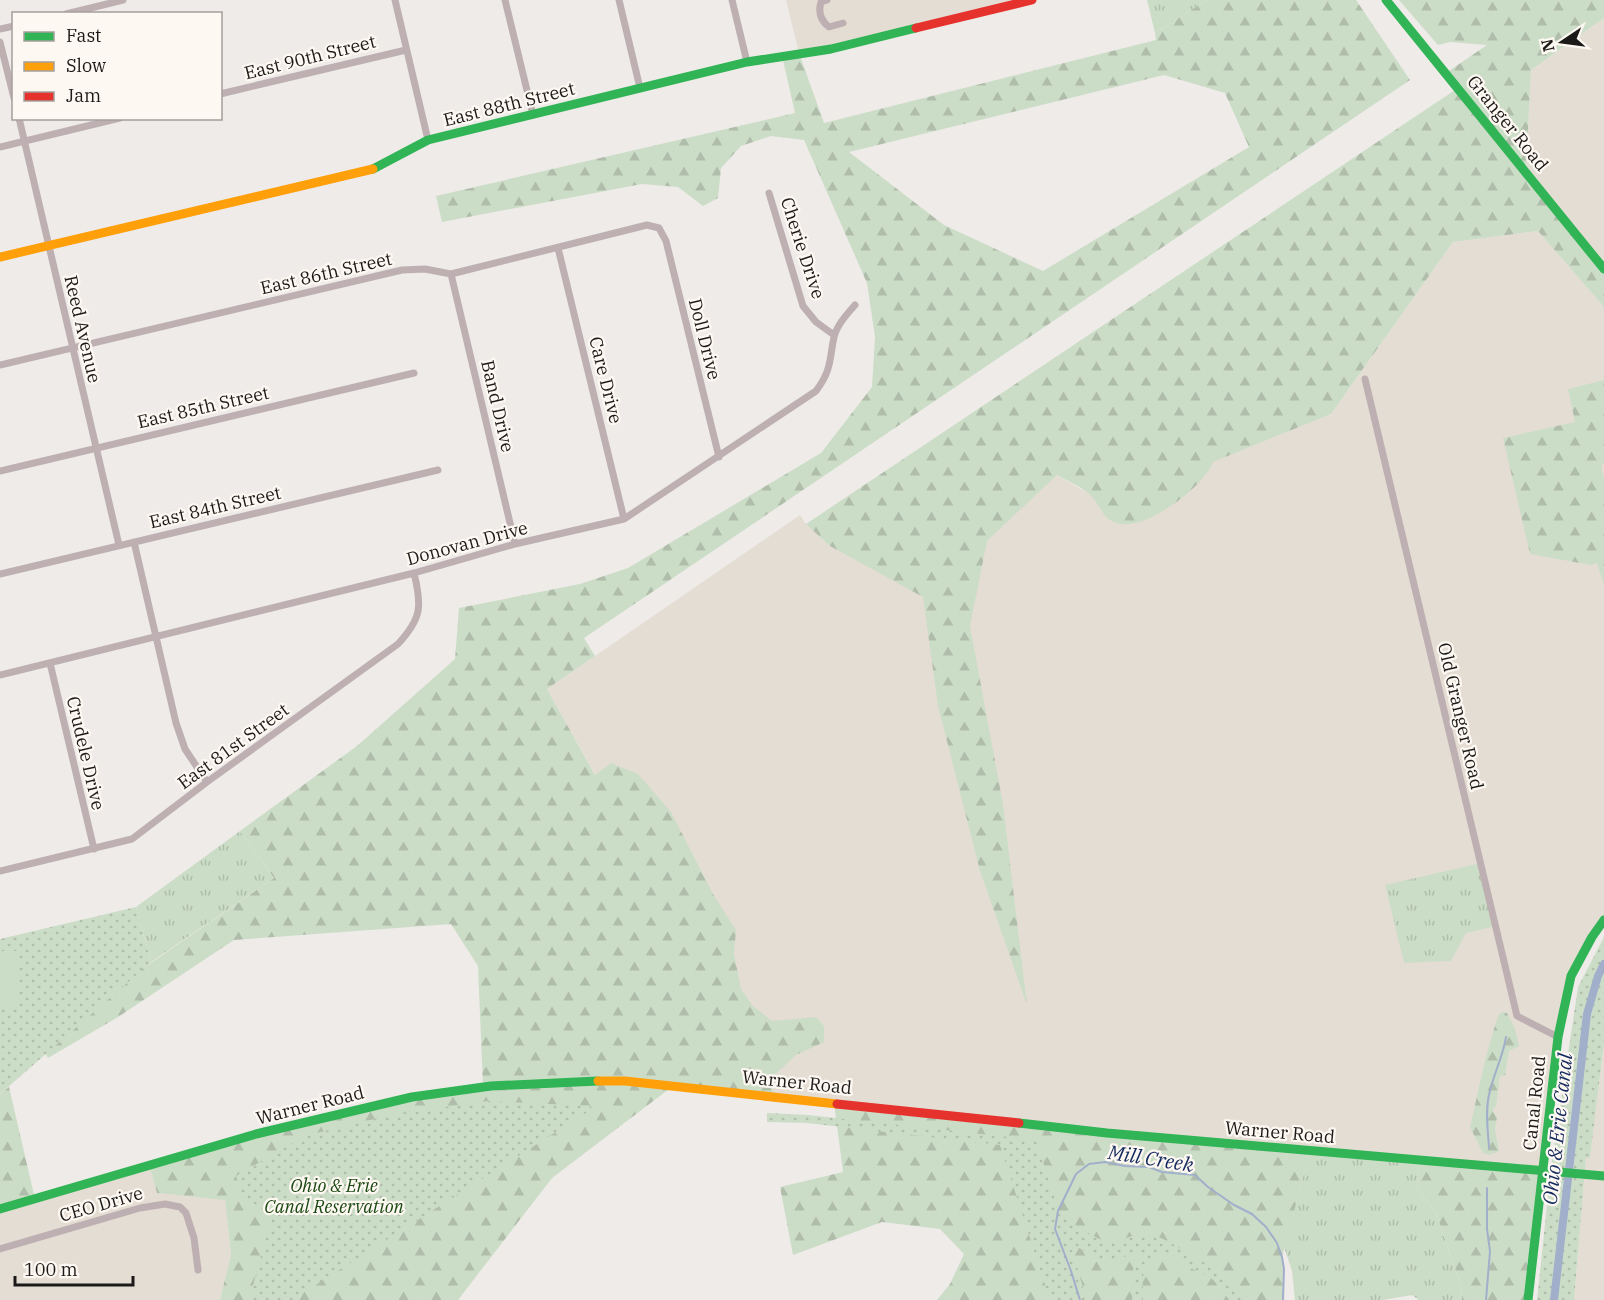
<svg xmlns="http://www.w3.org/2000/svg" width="1604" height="1300" font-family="'IBM Plex Serif',serif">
<defs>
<pattern id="grass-tufts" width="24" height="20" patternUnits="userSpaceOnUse" patternTransform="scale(1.5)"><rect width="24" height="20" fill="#ccddc7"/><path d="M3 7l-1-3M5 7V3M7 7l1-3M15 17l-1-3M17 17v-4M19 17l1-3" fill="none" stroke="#afbdaa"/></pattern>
<pattern id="forest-firs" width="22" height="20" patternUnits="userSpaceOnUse" patternTransform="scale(1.5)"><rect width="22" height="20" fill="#ccddc7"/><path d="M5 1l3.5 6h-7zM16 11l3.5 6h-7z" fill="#afbdaa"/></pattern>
<pattern id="park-dots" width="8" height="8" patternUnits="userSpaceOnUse" patternTransform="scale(1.5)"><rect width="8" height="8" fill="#ccddc7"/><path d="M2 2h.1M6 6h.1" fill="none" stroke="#afbdaa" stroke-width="1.8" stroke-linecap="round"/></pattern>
</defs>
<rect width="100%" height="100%" fill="#eeebe8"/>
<path fill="#e4ddd4" d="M786,0H1032L799,53Z
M1604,18V269L1526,170L1531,70Z
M1538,231L1604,307V920L1571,976L1557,1036L1543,1172L776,1097L547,689L800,515L806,524L1006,446L1107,504L1331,414L1453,242Z
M1604,1043V1300H1574L1586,1157H1590Z
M149,1165L157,1193L225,1199L231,1254L220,1300H0V1209Z"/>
<path fill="url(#grass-tufts)" d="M1147,0H1207L1155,33Z
M240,831L274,878L151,962L136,907Z
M1481,863L1496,926L1466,933L1451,961L1404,963L1385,885Z
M1310,1151L1419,1161L1417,1188L1436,1213L1461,1286L1462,1300H1419L1412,1295L1383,1300H1295L1292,1271L1284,1247Z"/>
<path fill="url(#forest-firs)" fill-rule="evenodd" d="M1207,0H1356L1410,80L584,638L595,656L547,689L595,775L611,763L638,774L671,812L713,894L736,930L734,954L741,989L753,1006L772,1021L816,1017L824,1026V1042L796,1055L768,1081L776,1097L673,1086L552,1178L458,1300H220L231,1254L225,1200L157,1193L149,1165L305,1123L483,1087L478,966L451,924L234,940L118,1017L48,1058L35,1034L78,1013L274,878L240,831L357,746L455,659L459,608L580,584L628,568L821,453L872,387L875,337L867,283L804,140L771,136L741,146L721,168L718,198L703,206L678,187L642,184L442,222L436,196L795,113L782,56L799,53L824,123L1156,40L1155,33ZM1164,75L1225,93L1249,147L1043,271L944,225L849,152Z
M1399,0H1604V18L1531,70L1526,170L1604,269V307L1538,231L1453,242L1331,414L1213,462C1211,466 1209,471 1206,474C1192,494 1142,532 1116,523C1101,518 1100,503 1089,494C1080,486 1067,481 1057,475L987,541L970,626L1003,804L1027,1005L980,871L938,706L923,597L830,546L806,524L1458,88L1446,73L1487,45L1450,42L1438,45Z
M1604,380V464L1601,465L1604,479V585L1597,563L1591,565L1530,554L1503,438L1575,422L1568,389Z
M1503,1012L1507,1013L1515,1029L1519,1046L1509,1051L1505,1075L1500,1076L1496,1107H1494L1493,1111L1497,1117L1495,1130L1499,1151L1490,1155L1483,1153L1470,1127C1479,1089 1486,1050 1499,1014Z
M9,1087L35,1199L0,1209V1094Z
M834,1103L1310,1151L1282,1257L1284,1269L1283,1300H937L950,1284L964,1254L940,1229L882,1222L793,1255L780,1187L843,1172Z
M1419,1161L1543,1172L1528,1300H1462L1461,1286L1436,1213L1417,1188Z"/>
<path fill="url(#park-dots)" d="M136,907L151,962L0,1094V939Z
M1604,937V1043L1590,1158H1586L1574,1300H1537L1551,1168L1578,987Z
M488,1101L591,1106L592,1109L292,1300H249L272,1215L236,1192L240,1188L236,1176L304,1136L395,1114Z
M767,1113L808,1115L1036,1140L1060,1215C1073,1223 1099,1243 1113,1242C1125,1240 1135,1232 1148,1234C1167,1238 1181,1250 1197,1259C1207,1264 1217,1267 1225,1275C1232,1283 1236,1293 1245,1300H1229C1213,1276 1214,1280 1191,1268C1185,1265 1181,1260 1176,1257C1170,1254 1163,1253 1158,1255C1139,1261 1143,1285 1143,1300H1132L1133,1270L1142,1252C1133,1252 1126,1257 1118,1259C1100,1263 1085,1251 1069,1242L1087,1300H1050L1000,1145L807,1123L767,1122Z"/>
<path fill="#ccddc7" d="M3,951H18L19,1005L12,1008H0V952Z"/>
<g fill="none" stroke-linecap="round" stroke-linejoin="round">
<path stroke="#a1afcb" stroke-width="2" d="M1489,1148C1488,1131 1485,1112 1489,1095C1493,1075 1503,1057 1506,1037
M1080,1300L1071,1271L1055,1229L1058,1211L1076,1174L1089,1164L1105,1162L1125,1166L1149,1167L1162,1172L1195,1175L1208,1187L1234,1205L1252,1214L1266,1227L1277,1243L1282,1257L1284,1269L1283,1300
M1486,1300L1490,1251L1487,1229V1188"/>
<path stroke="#a1afcb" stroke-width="8" d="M1554,1300L1587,1014L1598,976L1604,964"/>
<path stroke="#beb0b2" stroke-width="7" d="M395,0L428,140
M505,0L533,115
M619,0L640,88
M732,0L747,62
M827,0L821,2C818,12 820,20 829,27L843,23
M66,14L123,0
M0,29L14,26
M0,42L14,98
M220,94L406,50
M19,118L119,545
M0,147L120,118
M769,193L803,306L816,322L834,335
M558,248L624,519
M451,274L515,544
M0,365L402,270L425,269L451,274L647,225L659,228L666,241L719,457
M1365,379L1517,1016L1558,1037
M0,471L414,373
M134,542L176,723L185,749L207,782
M0,574L438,470
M50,663L94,849
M0,675L414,573L515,544L624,519L816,391C832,369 829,361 834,337C837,325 847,314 855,305
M0,871L132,839L207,782L398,644C422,618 422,606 414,573
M0,1249L140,1208L165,1204L180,1207L186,1213L194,1238L198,1270"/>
<path stroke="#30b455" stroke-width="9" d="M1386,0L1604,269
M373,169L428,140L747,62L831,49L916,28
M1019,1123L1107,1133L1604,1176
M0,1209L256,1134L412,1097L491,1086L598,1081
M1528,1300L1558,1037L1571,976L1592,937L1604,920"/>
<path stroke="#ff9f0a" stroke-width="9" d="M0,257L373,169
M598,1081H625L837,1104"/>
<path stroke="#e5322d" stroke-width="9" d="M916,28L1032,0
M837,1104L1019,1123"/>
</g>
<g text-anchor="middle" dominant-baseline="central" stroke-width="4.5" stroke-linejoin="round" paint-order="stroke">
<g font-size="18" fill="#1c1a18" stroke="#fef8f2">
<text transform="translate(310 57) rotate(-14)">East 90th Street</text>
<text transform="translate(509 104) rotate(-14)">East 88th Street</text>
<text transform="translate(1508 123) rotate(51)">Granger Road</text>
<text transform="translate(803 248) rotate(72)">Cherie Drive</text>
<text transform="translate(326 273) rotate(-13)">East 86th Street</text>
<text transform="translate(83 329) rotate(77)">Reed Avenue</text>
<text transform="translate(705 339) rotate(76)">Doll Drive</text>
<text transform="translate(606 380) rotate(76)">Care Drive</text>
<text transform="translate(498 406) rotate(77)">Band Drive</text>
<text transform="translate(203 407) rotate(-13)">East 85th Street</text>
<text transform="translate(215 507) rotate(-13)">East 84th Street</text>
<text transform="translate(467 543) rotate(-15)">Donovan Drive</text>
<text transform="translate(1461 716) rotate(77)">Old Granger Road</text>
<text transform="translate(233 746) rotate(-36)">East 81st Street</text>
<text transform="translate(86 753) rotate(77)">Crudele Drive</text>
<text transform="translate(797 1082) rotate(6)">Warner Road</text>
<text transform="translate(1534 1103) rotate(-84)">Canal Road</text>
<text transform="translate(310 1105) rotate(-14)">Warner Road</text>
<text transform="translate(1280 1132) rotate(5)">Warner Road</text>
<text transform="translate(101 1204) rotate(-16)">CEO Drive</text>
</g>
<g font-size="18" font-style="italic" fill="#1a4812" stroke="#fef8f2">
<text x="334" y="1185">Ohio &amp; Erie<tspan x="334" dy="21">Canal Reservation</tspan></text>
</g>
<g font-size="20" font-style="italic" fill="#142a5e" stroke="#fef8f2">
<text transform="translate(1557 1129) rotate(-84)">Ohio &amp; Erie Canal</text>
<text transform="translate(1151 1158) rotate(9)">Mill Creek</text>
</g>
</g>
<rect x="12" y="12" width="210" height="108" fill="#fef8f2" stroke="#a49f9b" stroke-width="1.5"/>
<rect x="24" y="32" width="30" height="9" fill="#30b455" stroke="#a49f9b" stroke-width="1.5"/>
<text x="66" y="42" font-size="18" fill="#1c1a18">Fast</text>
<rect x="24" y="62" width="30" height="9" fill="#ff9f0a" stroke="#a49f9b" stroke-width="1.5"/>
<text x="66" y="72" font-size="18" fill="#1c1a18">Slow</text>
<rect x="24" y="92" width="30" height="9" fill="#e5322d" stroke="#a49f9b" stroke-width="1.5"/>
<text x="66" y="102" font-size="18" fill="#1c1a18">Jam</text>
<g transform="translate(1562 42) rotate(257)" stroke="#fef8f2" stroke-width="4.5" paint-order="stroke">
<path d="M0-4.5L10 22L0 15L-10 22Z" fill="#1c1a18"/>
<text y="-9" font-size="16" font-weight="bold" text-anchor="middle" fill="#1c1a18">N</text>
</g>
<path d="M15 1276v9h118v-9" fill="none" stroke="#1c1a18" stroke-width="3"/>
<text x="24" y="1276" font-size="18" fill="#1c1a18" stroke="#fef8f2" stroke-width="4.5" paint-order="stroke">100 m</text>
</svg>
